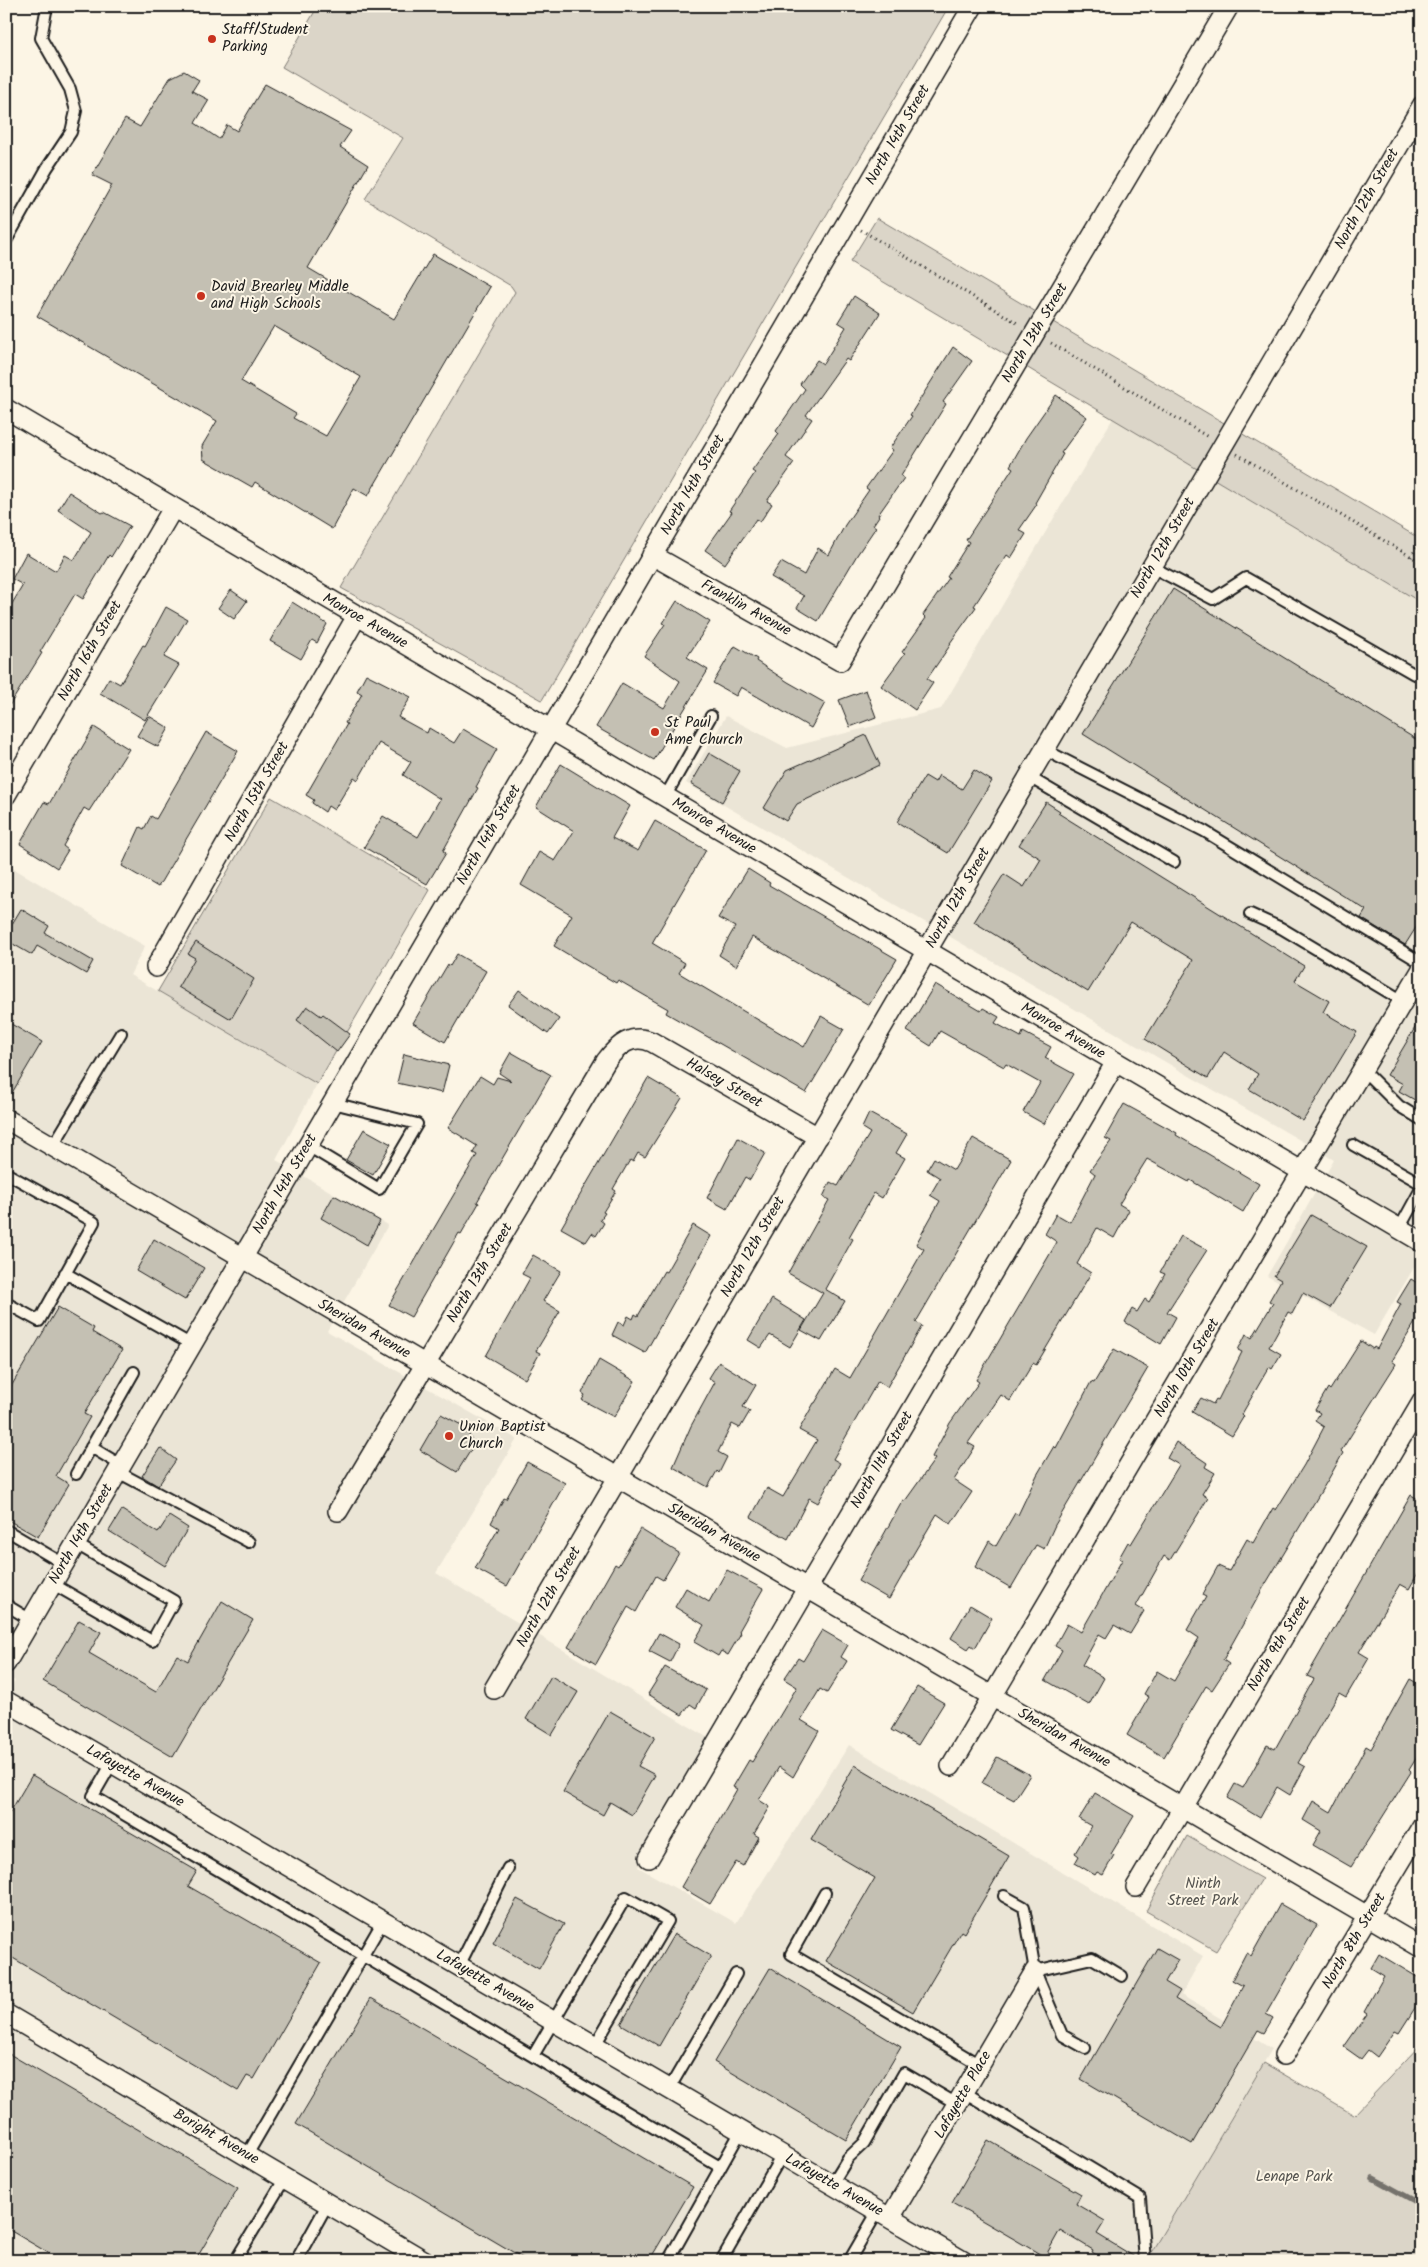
<svg xmlns="http://www.w3.org/2000/svg" width="1428" height="2267" font-family="Kalam,sans-serif">
<rect width="100%" height="100%" fill="#fcf5e5"/>
<filter id="ink" filterUnits="userSpaceOnUse"><feTurbulence type="fractalNoise" baseFrequency=".02" numOctaves="2"/><feDisplacementMap in="SourceGraphic" scale="10" xChannelSelector="R" yChannelSelector="G"/><feConvolveMatrix kernelMatrix="1 2 1 2 8 2 1 2 1" color-interpolation-filters="sRGB"/></filter>
<g filter="url(#ink)">
<path fill="#ebe5d6" d="M1113,418L1422,603V1254L1374,1335L1267,1276L1334,1160L686,783L726,716L787,748L941,709Z
M6,864L145,946L130,975L317,1084L276,1160L388,1225L327,1331L517,1439L436,1573L710,1739L638,1867L736,1923L849,1745L1203,1956L1181,1995L1272,2049L1146,2261H6V1697L15,1681L6,1676Z"/>
<path fill="#dbd5c8" stroke="#7c7872" d="M318,6H949L542,700L341,588L515,292L511,286L365,199L403,138L282,67Z
M877,218L1422,540V603L850,262Z
M271,797L430,890L317,1084L158,991Z
M1187,1836L1262,1879L1216,1951L1146,1911Z
M1422,2043V2261H1146L1264,2063L1354,2115Z"/>
<g fill="none" stroke-linecap="round" stroke-linejoin="round">
<path stroke="#75726c" stroke-width="5.5" d="M1373,2178L1422,2205"/>
</g>
<path fill="#c4c0b3" stroke="#1c1c1c" fill-rule="evenodd" d="M184,71L199,80L192,91L209,100L195,123L219,139L227,125L237,131L265,84L351,131L340,147L368,165L308,268L394,319L433,254L490,287L368,496L354,488L332,529L255,482L252,487L203,459L202,446L217,421L37,316L112,185L92,175L125,119L140,127L170,78ZM274,326L361,377L326,436L293,418L296,414L241,381Z
M854,296L880,313L849,361L846,359L806,415L812,419L786,457L794,463L767,501L772,504L760,522L756,519L725,564L705,550L732,512L729,511L755,473L752,471L779,434L776,431L805,389L800,384L817,360L823,364L846,327L838,322Z
M953,347L972,361L943,402L946,404L901,476L904,478L878,515L879,516L873,525L876,527L857,555L818,621L797,608L804,596L771,577L781,562L804,575L818,548L829,555L845,525L869,490L866,488L893,450L890,448L912,416L910,415Z
M1056,395L1087,417L1061,453L1063,454L1035,503L1037,504L1019,530L1026,534L1011,558L1007,555L974,606L976,607L950,643L951,644L927,679L933,683L915,710L881,686L905,653L902,652L926,618L923,615L949,578L947,577L969,542L966,540L1013,468L1010,466L1026,438Z
M69,492L102,513L104,512L130,526L111,557L109,555L83,599L75,594L40,652L42,653L6,711V614L23,585L12,579L26,553L56,571L65,555L74,560L91,532L58,510Z
M1173,589L1422,743V918L1405,945L1361,918L1366,910L1083,734Z
M231,590L247,601L234,619L218,608Z
M677,601L710,622L687,657L708,670L654,760L596,727L622,683L664,708L680,681L644,656L665,624L663,623Z
M292,602L327,624L317,643L312,640L301,659L270,641Z
M166,607L187,619L164,657L179,665L145,720L100,693L109,678L120,684L143,645L145,646Z
M735,646L757,659L756,661L788,682L825,703L811,728L741,687L736,696L713,683Z
M366,674L411,697L398,717L427,733L429,728L454,743L463,729L497,749L476,787L478,788L443,851L446,853L427,884L364,847L383,816L418,837L440,799L403,775L411,762L379,743L358,780L354,777L334,810L328,806L325,812L312,803L314,800L306,795L347,724L345,723L362,694L357,691Z
M866,690L876,717L850,727L839,700Z
M149,716L169,728L158,747L137,736Z
M94,727L129,749L89,811L84,808L63,846L68,850L57,868L20,844L44,802L49,804Z
M206,732L238,751L158,887L122,866L140,827L144,829L151,816L156,819Z
M866,735L880,765L797,804L786,821L764,808L787,770Z
M709,753L740,771L722,802L691,784Z
M561,764L630,806L612,838L638,851L655,821L706,850L652,943L685,963L679,973L804,1047L821,1016L844,1029L806,1093L666,1013L668,1009L618,980L616,983L554,946L572,915L521,885L539,852L555,861L574,831L536,807Z
M974,770L992,781L948,853L897,822L925,776L935,782L939,775L962,789Z
M1046,802L1060,811L1058,813L1304,966L1295,981L1329,1001L1323,1012L1357,1032L1303,1121L1249,1089L1258,1074L1224,1052L1208,1078L1145,1039L1193,960L1131,922L1088,992L974,922L1004,874L1024,887L1041,859L1019,845Z
M748,869L770,883L769,885L897,959L869,1005L752,937L736,966L719,955L735,927L718,918Z
M21,909L49,926L45,933L93,961L86,974L37,946L32,955L6,940V934Z
M196,942L254,979L231,1019L178,987L195,958L188,954Z
M457,954L486,971L445,1042L413,1023L448,964L450,966Z
M935,984L981,1011L983,1008L999,1017L995,1023L1021,1037L1023,1032L1051,1047L1045,1058L1074,1074L1044,1124L1023,1112L1040,1083L1006,1064L1004,1067L940,1031L931,1046L907,1031Z
M519,990L559,1019L548,1034L508,1005Z
M307,1006L321,1016L323,1014L350,1034L337,1052L297,1020Z
M1422,1016V1104L1399,1091L1403,1084L1387,1075Z
M6,1021L42,1042L6,1103Z
M511,1052L551,1075L477,1202L479,1203L461,1234L459,1233L411,1317L389,1305L477,1155L473,1153L477,1146L448,1128L480,1076L493,1084L497,1077L511,1081L499,1073Z
M404,1054L449,1065L442,1093L397,1083Z
M648,1078L682,1098L645,1157L638,1153L633,1162L630,1160L613,1189L616,1191L603,1212L605,1213L600,1220L604,1223L596,1236L592,1233L586,1242L561,1228Z
M1124,1104L1177,1133L1176,1135L1259,1184L1243,1212L1190,1180L1189,1182L1147,1159L1119,1204L1129,1210L1114,1238L1097,1228L1077,1264L1091,1273L1036,1365L1033,1363L1010,1401L1001,1395L968,1443L975,1447L954,1480L972,1492L951,1524L937,1514L908,1563L909,1564L889,1599L858,1581L903,1500L905,1501L935,1459L932,1457L950,1423L979,1382L976,1380L1057,1242L1045,1234L1056,1214L1070,1222L1095,1174L1090,1170L1111,1141L1105,1138Z
M869,1113L907,1134L896,1153L905,1158L882,1198L874,1193L849,1237L853,1239L825,1289L845,1301L821,1341L801,1330L823,1293L788,1273L829,1200L823,1197L830,1182L838,1186L870,1133L862,1128Z
M364,1129L391,1144L373,1175L346,1160Z
M738,1138L765,1153L750,1180L745,1177L727,1209L707,1198Z
M973,1138L1011,1160L916,1322L922,1326L887,1387L878,1381L833,1459L840,1463L818,1503L809,1498L788,1539L751,1517L767,1488L783,1497L817,1440L799,1430L814,1403H815L835,1369L850,1378L924,1249L916,1244L940,1201L930,1195L940,1178L927,1170L934,1158L954,1170Z
M334,1195L380,1221L367,1245L321,1218Z
M1311,1215L1367,1247L1330,1308L1303,1293L1292,1314L1288,1312L1269,1347L1281,1354L1272,1369L1269,1367L1242,1414L1244,1416L1232,1436L1192,1412L1201,1398L1213,1404L1216,1399L1218,1400L1242,1352L1238,1350L1246,1334L1252,1338L1273,1303L1269,1301L1281,1280L1274,1276Z
M693,1225L711,1236L645,1353L612,1335L618,1322L624,1325L628,1316L633,1319L635,1314L638,1316L664,1271L666,1272Z
M1181,1236L1207,1250L1167,1312L1176,1317L1161,1344L1125,1322L1132,1309L1137,1312L1145,1299L1149,1302L1165,1274L1160,1272Z
M154,1239L204,1268L185,1300L136,1271Z
M533,1255L561,1271L543,1301L560,1311L536,1351L540,1353L525,1379L486,1356L530,1278L522,1274Z
M1411,1279L1422,1286V1311L1392,1361L1396,1364L1341,1451L1343,1453L1329,1478L1262,1590L1223,1660L1229,1664L1212,1690L1206,1686L1164,1757L1127,1735L1149,1697L1144,1694L1157,1671L1174,1681L1199,1638L1187,1630L1206,1597L1202,1595L1218,1566L1229,1571L1247,1539L1253,1543L1273,1508L1276,1510L1304,1465L1324,1427L1315,1421L1320,1413L1315,1410L1328,1388L1330,1390L1361,1341L1373,1349L1374,1347L1377,1349L1401,1304L1397,1302Z
M772,1299L806,1320L790,1347L770,1335L761,1348L748,1340Z
M58,1307L94,1328L92,1332L122,1350L84,1414L90,1417L56,1476L69,1484L38,1537L6,1519V1395Z
M1114,1349L1148,1368L1055,1525L1044,1549L1036,1545L1011,1588L975,1567L989,1541L996,1546L1015,1513L1018,1515L1037,1475L1054,1446L1056,1448L1091,1382L1094,1383Z
M599,1360L635,1381L614,1417L582,1400L585,1395L582,1393Z
M719,1362L756,1385L743,1407L750,1411L740,1428L732,1424L718,1452L727,1457L719,1473L717,1471L708,1487L673,1467L691,1426L715,1382L709,1378Z
M441,1414L465,1427L474,1445L457,1472L420,1450Z
M1176,1442L1207,1463L1205,1467L1215,1473L1202,1494L1208,1498L1170,1560L1164,1556L1136,1606L1144,1611L1130,1634L1114,1625L1106,1638L1099,1634L1082,1665L1104,1678L1089,1705L1045,1680L1062,1650L1055,1646L1067,1624L1081,1632L1122,1560L1119,1558L1128,1542L1131,1544L1179,1465L1167,1458Z
M160,1448L176,1460L158,1486L142,1476Z
M527,1462L565,1483L507,1586L475,1568L499,1528L491,1523L504,1498L506,1499Z
M1411,1495L1422,1501V1566L1409,1589L1400,1584L1359,1652L1369,1658L1346,1697L1339,1693L1298,1763L1305,1767L1290,1795L1277,1787L1260,1818L1227,1798L1235,1784L1243,1788L1267,1745L1275,1749L1314,1679L1307,1676Z
M122,1510L158,1533L169,1516L188,1528L165,1566L109,1531Z
M640,1529L679,1553L663,1580L656,1576L636,1612L628,1607L596,1664L568,1647L615,1564L618,1566Z
M727,1570L763,1589L739,1631L741,1633L728,1655L721,1651L718,1656L694,1642L704,1625L675,1607L686,1588L709,1602Z
M222,1601L253,1620L173,1757L43,1681L79,1620L101,1632L89,1653L156,1692L177,1655L188,1661Z
M970,1605L992,1618L975,1648L971,1645L968,1649L951,1638Z
M822,1630L848,1645L841,1657L847,1661L827,1693L820,1689L801,1720L819,1731L793,1777L779,1767L759,1800L770,1807L754,1834L759,1837L743,1866L736,1862L710,1904L681,1887L737,1789L733,1787L749,1760L752,1762L797,1687L784,1679L798,1658L803,1661Z
M659,1633L679,1644L670,1662L649,1651Z
M665,1667L706,1690L696,1708L690,1704L682,1715L648,1694Z
M551,1676L578,1692L552,1735L526,1719Z
M1410,1679L1422,1686V1749L1409,1770L1411,1772L1351,1867L1313,1845L1321,1831L1303,1820L1313,1801L1331,1812L1366,1746L1371,1749Z
M917,1687L944,1703L918,1745L891,1730Z
M610,1711L655,1737L638,1766L655,1775L632,1815L610,1802L603,1815L563,1792Z
M997,1757L1030,1775L1014,1800L982,1783Z
M855,1765L1009,1856L964,1933L961,1931L913,2012L826,1961L875,1878L811,1840Z
M32,1775L197,1871L188,1886L321,1963L254,2079L247,2076L238,2091L6,1954V1819Z
M1095,1793L1134,1816L1111,1854L1114,1855L1103,1875L1097,1872L1095,1875L1075,1863L1079,1856L1075,1853L1091,1826L1079,1819Z
M517,1899L564,1924L539,1969L493,1943Z
M1280,1904L1317,1925L1266,2014L1273,2018L1264,2033L1258,2030L1192,2144L1081,2079L1157,1948L1178,1960L1165,1982L1180,1991L1175,1999L1221,2027L1243,1986L1232,1980L1246,1953L1251,1956Z
M674,1934L711,1956L659,2046L621,2024Z
M1379,1954L1422,1980V1997L1399,2033L1395,2031L1377,2057L1368,2050L1361,2059L1344,2047L1367,2014L1364,2012L1384,1976L1371,1968Z
M770,1968L901,2047L846,2140L714,2062Z
M371,1998L693,2187L649,2261H528L296,2124Z
M6,2052L238,2188L195,2261H62L6,2228Z
M988,2140L1081,2194L1076,2204L1105,2221L1097,2234L1138,2259V2261H1095L1098,2256L1092,2252L1093,2250L1060,2230L1045,2257L952,2203Z"/>
<g fill="none" stroke-linecap="round" stroke-linejoin="round">
<g stroke="#1c1c1c" stroke-width="14">
<path id="service" d="M6,241L47,168L71,132L76,111L70,89L41,38L47,6
M1152,567L1213,599L1246,578L1414,674
M1045,750L1204,831L1422,963
M1029,777L1174,862
M665,797L711,716
M1250,914L1281,928L1403,1001
M1363,1070L1399,1106L1422,1120
M1353,1145L1422,1184
M53,1146L121,1033
M308,1146L379,1189L417,1124L333,1103
M6,1173L94,1222L39,1321L6,1303
M1399,1229L1422,1187
M65,1273L192,1345
M91,1447L121,1465
M118,1472L249,1542
M76,1474L134,1372
M6,1530L64,1564
M53,1584L152,1641L174,1601L76,1544
M6,1605L31,1620
M112,1763L93,1796L720,2167
M825,1893L791,1954L980,2065
M1004,1896L1024,1907L1035,1971L1062,2035L1085,2048
M459,1966L508,1868
M1035,1971L1092,1958L1122,1976
M533,2056L626,1897L668,1921L595,2045
M669,2089L736,1974
M964,2092L1140,2198L1145,2261
M247,2155L383,1921
M832,2184L848,2158L864,2143L904,2073L957,2104
M235,2261L285,2178
M296,2261L328,2203
M668,2261L741,2131
M721,2261L782,2155
M849,2261L878,2211
M1036,2261V2260"/>
</g>
<g stroke="#1c1c1c" stroke-width="22">
<path id="minor" d="M6,409L1422,1242
M652,555L840,661L1229,6
M6,795L173,508
M156,967L357,616
M6,1119L1422,1948
M338,1511L606,1061C618,1045 632,1033 652,1042L818,1137
M6,1663L973,6
M494,1689L1422,106
M6,1701L963,2261
M951,1766L1422,969
M649,1858L1116,1062
M1136,1887L1422,1402
M6,2014L425,2261
M1284,2055L1422,1826
M890,2218L1035,1971"/>
</g>
<path stroke="#1c1c1c" stroke-width="3" stroke-dasharray="1 4" stroke-linecap="butt" d="M861,230L1019,324
M1051,343L1208,437
M1237,454L1422,563
M1411,557L1422,538"/>
<use href="#service" stroke="#fcf5e5" stroke-width="10"/>
<use href="#minor" stroke="#fcf5e5" stroke-width="19"/>
</g>
</g>
<g fill="#c8321e" stroke="#fcf5e5" stroke-width="2">
<circle cx="212" cy="39" r="5"/>
<circle cx="201" cy="296" r="5"/>
<circle cx="655" cy="732" r="5"/>
<circle cx="449" cy="1436" r="5"/>
</g>
<g text-anchor="middle" dominant-baseline="central" stroke-width="4" stroke-linejoin="round" paint-order="stroke">
<g font-size="15" fill="#1c1c1c" stroke="#fcf5e5" text-anchor="start">
<text x="222" y="30">Staff/Student<tspan x="222" dy="17">Parking</tspan></text>
<text x="211" y="287">David Brearley Middle<tspan x="211" dy="17">and High Schools</tspan></text>
<text x="665" y="723">St Paul<tspan x="665" dy="17">Ame Church</tspan></text>
<text x="459" y="1427">Union Baptist<tspan x="459" dy="17">Church</tspan></text>
</g>
<g font-size="15" fill="#1c1c1c" stroke="#fcf5e5">
<text transform="translate(898 135) rotate(-60)">North 14th Street</text>
<text transform="translate(1367 199) rotate(-60)">North 12th Street</text>
<text transform="translate(1035 333) rotate(-59)">North 13th Street</text>
<text transform="translate(693 485) rotate(-60)">North 14th Street</text>
<text transform="translate(1163 548) rotate(-60)">North 12th Street</text>
<text transform="translate(746 608) rotate(29)">Franklin Avenue</text>
<text transform="translate(365 621) rotate(30)">Monroe Avenue</text>
<text transform="translate(90 651) rotate(-60)">North 16th Street</text>
<text transform="translate(257 792) rotate(-60)">North 15th Street</text>
<text transform="translate(714 826) rotate(31)">Monroe Avenue</text>
<text transform="translate(489 835) rotate(-60)">North 14th Street</text>
<text transform="translate(958 898) rotate(-60)">North 12th Street</text>
<text transform="translate(1063 1031) rotate(31)">Monroe Avenue</text>
<text transform="translate(724 1083) rotate(30)">Halsey Street</text>
<text transform="translate(285 1184) rotate(-60)">North 14th Street</text>
<text transform="translate(753 1247) rotate(-60)">North 12th Street</text>
<text transform="translate(480 1273) rotate(-59)">North 13th Street</text>
<text transform="translate(364 1329) rotate(30)">Sheridan Avenue</text>
<text transform="translate(1187 1368) rotate(-59)">North 10th Street</text>
<text transform="translate(882 1460) rotate(-60)">North 11th Street</text>
<text transform="translate(714 1533) rotate(30)">Sheridan Avenue</text>
<text transform="translate(81 1534) rotate(-60)">North 14th Street</text>
<text transform="translate(549 1597) rotate(-60)">North 12th Street</text>
<text transform="translate(1279 1644) rotate(-59)">North 9th Street</text>
<text transform="translate(1064 1738) rotate(30)">Sheridan Avenue</text>
<text transform="translate(135 1776) rotate(30)">Lafayette Avenue</text>
<text transform="translate(1354 1941) rotate(-59)">North 8th Street</text>
<text transform="translate(485 1981) rotate(30)">Lafayette Avenue</text>
<text transform="translate(963 2095) rotate(-60)">Lafayette Place</text>
<text transform="translate(216 2137) rotate(30)">Boright Avenue</text>
<text transform="translate(834 2185) rotate(30)">Lafayette Avenue</text>
</g>
<g font-size="15" fill="#555450" stroke="#fcf5e5">
<text x="1203" y="1884">Ninth<tspan x="1203" dy="17">Street Park</tspan></text>
<text x="1294" y="2177">Lenape Park</text>
</g>
</g>
<rect width="1428" height="2267" fill="none" stroke="#fcf5e5" stroke-width="25"/>
<rect x="12" y="12" width="1403" height="2242" fill="none" stroke="#1c1c1c" stroke-width="2" filter="url(#ink)"/>
</svg>
